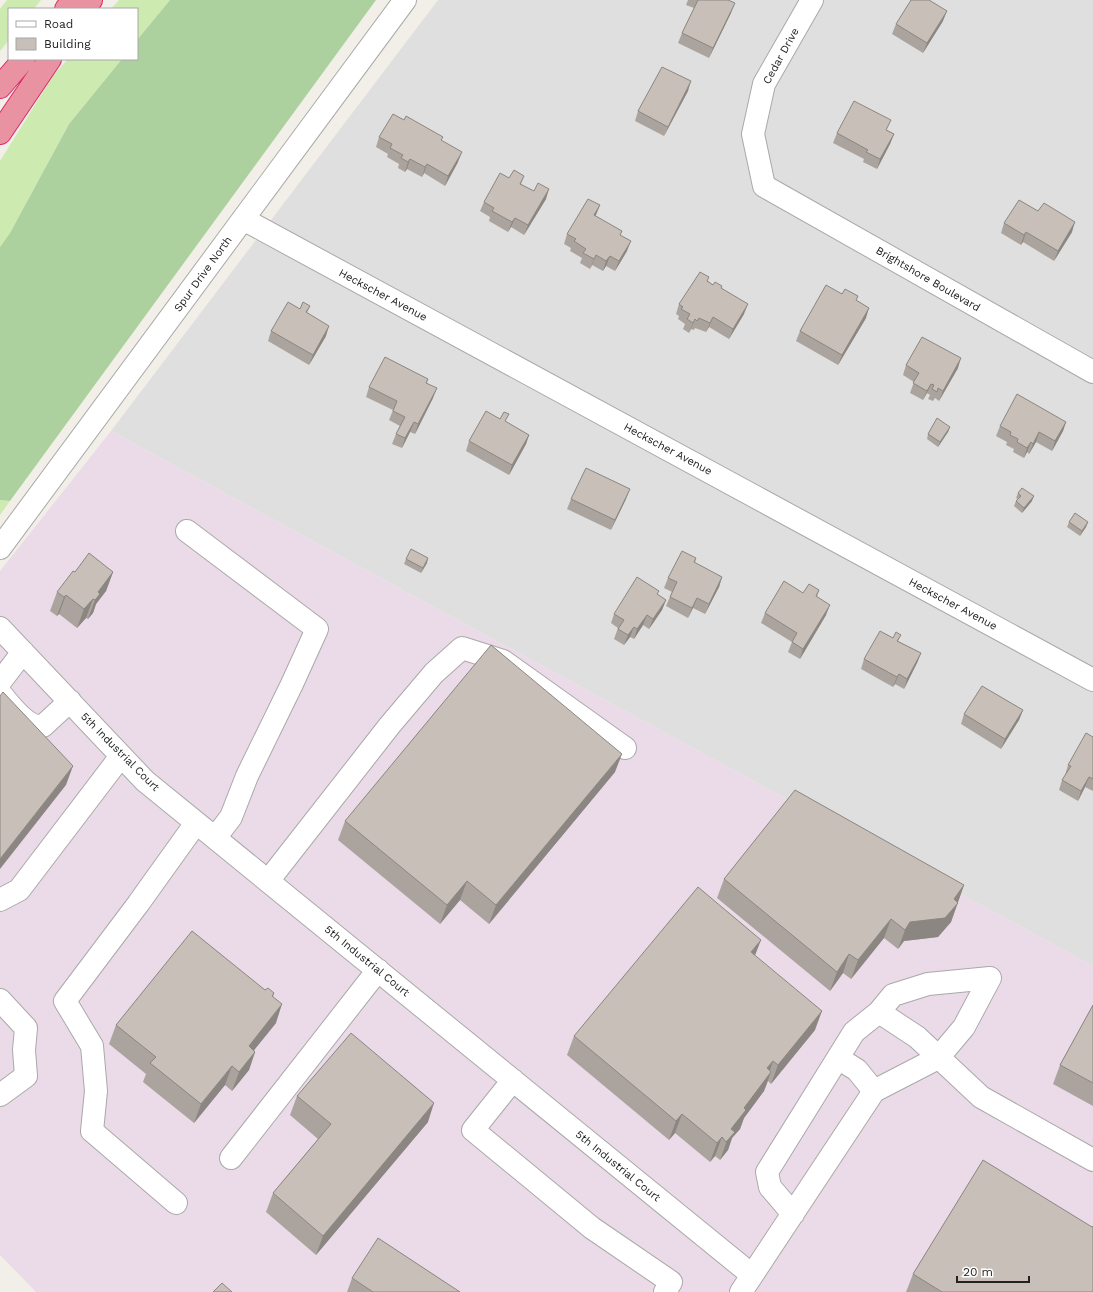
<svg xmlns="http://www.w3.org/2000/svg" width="1093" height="1292" font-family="'Work Sans',sans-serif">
<rect width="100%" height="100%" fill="#f2efe9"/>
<path fill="#e0dfdf" d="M438,0H1093V966L111,431Z"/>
<path fill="#ebdbe8" d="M111,431L1093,966V1292H36L0,1255V571Z"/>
<path fill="#cdebb0" d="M7,0H41L34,9H9V40L0,51V9Z
M119,0H170L137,40V9H111Z
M68,59H122L69,124L10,233L0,247V161L53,76Z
M0,500L10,501L0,515Z"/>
<path fill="#add19e" d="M170,0H376L10,501L0,500V247L10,233L69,124L122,59H137V40Z"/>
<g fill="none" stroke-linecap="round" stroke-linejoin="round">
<g stroke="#a9a9a9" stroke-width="24">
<path id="minor" d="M812,0L764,84L753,134L764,186L1093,372
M243,219L1093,680
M187,531L317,629L292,684L247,776L231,817L215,838
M0,548L405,0
M0,628L145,781L752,1275
M0,682L23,652
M0,693C10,704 26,729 43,726L70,701
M268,881L390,725L434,673L462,648L503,661L625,748
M0,900L19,890L121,756
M0,1000L26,1028L24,1050L26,1076L0,1095
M838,1058L857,1070L874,1091
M513,1080L473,1130L592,1228L671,1282L665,1292
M231,1158L378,970
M176,1203L92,1131L96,1091L92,1046L65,1001L138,904L196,823
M793,1214L770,1187L767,1172L854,1032L879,1012
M741,1292L874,1091L938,1058L964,1027L990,978L928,984L893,995L879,1012L917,1037L981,1097L1093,1160"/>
</g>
<g stroke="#dc2a67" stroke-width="24">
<path id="highway" d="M66,9L73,0
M85,9L91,0
M0,87L24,59
M0,133L50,59"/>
</g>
<use href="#minor" stroke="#fff" stroke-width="22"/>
<use href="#highway" stroke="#e892a2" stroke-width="22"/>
</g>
<path fill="#aba49e" d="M688,0H728L731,13L709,58L678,43L682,33L694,8L686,5Z
M943,21L923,53L892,34L896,24Z
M688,91L664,136L635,121L638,111Z
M887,130L894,134L890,144L877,169L863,162L864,159L833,143L837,133Z
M379,137L441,141L458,162L445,186L424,173L422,177L407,169L405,172L398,168L399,164L387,157L388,154L376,147Z
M524,176L521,184L546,199L524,235L511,227L508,232L489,221L490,217L480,211L484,202L509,178Z
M600,205L595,216L620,235L627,251L615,271L606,266L603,271L592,265L590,269L580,263L582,258L570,251L571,248L564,244L567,234Z
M1004,223L1072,232L1054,261L1023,242L1021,245L1001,233Z
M708,281L713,285L721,288L744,314L729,339L709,327L706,332L695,328L694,330L691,329L689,333L683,329L685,324L678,319L679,316L676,314L679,304Z
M842,294L858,296L856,300L866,318L838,365L796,341L800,331Z
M310,306L307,313L326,336L309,365L268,341L271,331L300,309Z
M906,365L958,368L939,401L935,398L933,401L928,399L930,395L927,393L923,400L910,393L914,382L903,375Z
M428,379L427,383L433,398L415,434L410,432L402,448L392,444L396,434L400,426L389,420L393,410L366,397L369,387Z
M500,419L529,435L526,444L509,475L466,451L469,441Z
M1066,422L1063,431L1052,451L1036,442L1029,454L1027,452L1024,458L1013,452L1014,449L1006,445L1007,442L996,436L1000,426Z
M950,427L948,432L938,447L927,439L928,434Z
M1018,493L1032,501L1022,513L1014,506L1016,501L1018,499L1016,498Z
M571,499H626L611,530L567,509Z
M1069,522H1088L1086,527L1080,536L1067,527Z
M696,558L695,563L722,577L719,587L705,614L693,608L688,618L666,606L672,592L664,588L668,578Z
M406,559L427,563L421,573L404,564Z
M75,572H113L106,591L96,604L93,613L88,619L86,618L77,628L59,614L57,616L50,611L57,592Z
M819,590L817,597L826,615L800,659L788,652L792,642L761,623L765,613L803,593Z
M658,595L666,600L662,610L649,629L643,625L634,639L630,637L624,645L614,639L618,628L611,623L614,614Z
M901,635L898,641L921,653L917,663L904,689L895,684L893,687L861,669L864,659L893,638Z
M1023,710L1019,720L1001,749L961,724L964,714Z
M1093,737V791L1085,787L1078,801L1059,790L1062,780L1065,775L1068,765Z
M615,772L489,924L460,900L440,924L338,840L345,821Z
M724,879L964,885L951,922L938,937L904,941L898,949L884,938L851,979L843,973L830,991L717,898Z
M755,956L815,1030L771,1084L768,1081L764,1091L744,1118L740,1129L732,1138L728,1150L720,1160L715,1156L710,1162L675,1133L669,1140L567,1055L574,1036Z
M265,990L274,993L273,997L276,1023L254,1050L255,1052L249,1070L232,1091L225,1085L194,1123L143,1082L146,1074L109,1044L116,1025Z
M1093,1005V1106L1053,1084L1060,1065Z
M297,1096L428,1122L316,1255L266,1212L273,1193L318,1139L290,1115Z
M1092,1227L1093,1292H906L913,1274Z
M352,1278L460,1292H347Z"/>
<path fill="#8b8681" d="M735,3L731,13L709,58L713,48Z
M947,11L943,21L923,53L927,43Z
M691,81L688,91L664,136L668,127Z
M894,134L890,144L877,169L880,159Z
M462,152L458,162L445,186L448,176Z
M410,159L407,169L405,172L408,162Z
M427,164L424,173L422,177L425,167Z
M549,189L546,199L524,235L528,225Z
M600,205L596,215L590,225L594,215Z
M515,218L511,227L508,232L512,222Z
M1075,222L1072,232L1054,261L1058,251Z
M1026,232L1023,242L1021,245L1024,235Z
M631,241L627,251L615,271L619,261Z
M596,255L592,265L590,269L594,259Z
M610,256L606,266L603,271L606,261Z
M748,304L744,314L729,339L733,329Z
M869,308L866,318L838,365L842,355Z
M713,317L709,327L706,332L710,323Z
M695,319L691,329L689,333L693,323Z
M329,326L326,336L309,365L313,355Z
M961,358L958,368L939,401L943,391Z
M931,384L927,393L923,400L927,391Z
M437,388L433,398L415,434L418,424Z
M414,422L410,432L402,448L405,438Z
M1066,422L1063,431L1052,451L1055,441Z
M950,427L948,432L938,447L940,442Z
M1039,432L1036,442L1029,454L1033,444Z
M529,435L526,444L509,475L512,465Z
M1031,442L1027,452L1024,458L1027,448Z
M630,489L626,499L611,530L615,520Z
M1034,496L1032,501L1022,513L1024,508Z
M1088,522L1086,527L1080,536L1082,531Z
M428,558L427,563L421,573L423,568Z
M113,572L106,591L96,604L93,613L88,619L98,592Z
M722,577L719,587L705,614L709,604Z
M66,595L59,614L57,616L64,597Z
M697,598L693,608L688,618L692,608Z
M93,599L86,618L77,628L84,609Z
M666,600L662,610L649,629L653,619Z
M830,605L826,615L800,659L803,649Z
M647,615L643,625L634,639L637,629Z
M634,627L630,637L624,645L628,635Z
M921,653L917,663L904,689L907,679Z
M899,674L895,684L893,687L897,677Z
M1023,710L1019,720L1001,749L1005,739Z
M622,754L615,772L489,924L496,905Z
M73,766L66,785L0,869V859Z
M1089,777L1085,787L1078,801L1081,791Z
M467,881L460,900L440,924L447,905Z
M964,885L951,922L938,937L904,941L898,949L905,930L910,922L954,899Z
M891,919L884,938L851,979L858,960Z
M761,940L754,958L751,952Z
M849,954L843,973L830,991L837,972Z
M282,1004L276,1023L242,1065L249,1046Z
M822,1011L815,1030L771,1084L778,1065Z
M255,1052L249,1070L232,1091L239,1072Z
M773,1061L768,1076L771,1072L764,1091L744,1118L740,1129L732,1138L728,1150L720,1160L731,1129L767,1068Z
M232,1066L225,1085L194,1123L201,1104Z
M434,1103L428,1122L316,1255L323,1236Z
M682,1114L675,1133L669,1140L676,1121Z
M722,1137L715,1156L710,1162L717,1143Z"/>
<path fill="#c7bfb8" stroke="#8b8681" d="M698,0H728L735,3L713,48L682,33Z
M911,0H929L947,11L927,43L896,24Z
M662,67L691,81L668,127L638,111Z
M854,101L891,120L886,130L894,134L880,159L866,152L868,150L837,133Z
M393,114L404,120L406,116L443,137L441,140L462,152L448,176L427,164L425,167L410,159L408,162L401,158L403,155L390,148L392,144L379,137Z
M514,170L524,176L520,184L534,191L538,183L549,189L528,225L515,218L512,222L492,211L494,208L484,202L500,173L509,178Z
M588,199L600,205L594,215L622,231L620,235L631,241L619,261L610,256L606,261L596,255L594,259L583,253L586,249L574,241L576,239L567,234Z
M1019,200L1038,211L1044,203L1075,222L1058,251L1026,232L1024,235L1004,223Z
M700,272L709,277L707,281L713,285L715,282L722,286L721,288L748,304L733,329L713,317L710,323L699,318L697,321L695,319L693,323L687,319L690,314L681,309L683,307L679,304Z
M826,285L842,294L845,289L858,296L856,300L869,308L842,355L800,331Z
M288,302L300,309L303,302L310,306L306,312L329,326L313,355L271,331Z
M922,337L961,358L943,391L938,388L937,392L932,389L934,385L931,384L927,391L913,383L919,373L906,365Z
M385,357L428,379L426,383L437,388L418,424L414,422L405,438L396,434L405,417L393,411L397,401L369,387Z
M1017,394L1066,422L1055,441L1039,432L1033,444L1031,442L1027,448L1017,442L1018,439L1010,435L1011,432L1000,426Z
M486,411L500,419L504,412L509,414L505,421L529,435L512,465L469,441Z
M937,418L950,427L940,442L928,434Z
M586,468L630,489L615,520L571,499Z
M1022,488L1034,496L1024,508L1016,501L1021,496L1018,493Z
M1075,513L1088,522L1082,531L1069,522Z
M411,549L428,558L423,568L406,559Z
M682,551L696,558L694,562L722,577L709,604L697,598L692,608L670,597L677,582L668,578Z
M89,553L113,572L98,592L100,594L95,600L93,599L84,609L66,595L64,597L57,592L73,571L75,572Z
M637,577L659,591L657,594L666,600L653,619L647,615L637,629L634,627L628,635L618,629L624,620L614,614Z
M784,581L803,593L809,584L819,590L816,596L830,605L803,649L792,642L797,633L765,613Z
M880,631L893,638L896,632L901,635L897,641L921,653L907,679L899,674L897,677L864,659Z
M491,645L622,754L496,905L467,881L447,905L345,821Z
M982,686L1023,710L1005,739L964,714Z
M3,692L73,766L0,859V696Z
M1086,733L1093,737V779L1089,777L1081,791L1062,780L1071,766L1068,765Z
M795,790L964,885L954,899L958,903L945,918L910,922L905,930L891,919L858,960L849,954L837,972L724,879Z
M698,887L761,940L751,952L822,1011L778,1065L773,1061L767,1068L771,1072L744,1108L746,1110L731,1129L735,1132L726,1142L722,1137L717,1143L682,1114L676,1121L574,1036Z
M192,931L265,990L268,988L274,993L272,996L282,1004L249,1046L255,1052L239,1072L232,1066L201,1104L150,1063L156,1057L116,1025Z
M1093,1005V1083L1060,1065Z
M351,1033L434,1103L323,1236L273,1193L331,1124L297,1096Z
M983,1160L1092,1227L1093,1226V1292H942L913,1274Z
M378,1238L460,1292H373L352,1278Z
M222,1283L232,1292H213Z"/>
<g text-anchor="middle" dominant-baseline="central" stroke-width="3" stroke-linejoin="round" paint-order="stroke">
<g font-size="11" fill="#222" stroke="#fff">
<text transform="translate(781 56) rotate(-61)">Cedar Drive</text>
<text transform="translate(203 274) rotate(-54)">Spur Drive North</text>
<text transform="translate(928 279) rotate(30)">Brightshore Boulevard</text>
<text transform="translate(383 295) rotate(28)">Heckscher Avenue</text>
<text transform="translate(668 449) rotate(28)">Heckscher Avenue</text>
<text transform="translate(953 604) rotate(28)">Heckscher Avenue</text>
<text transform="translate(120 752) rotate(45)">5th Industrial Court</text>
<text transform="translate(367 961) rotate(39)">5th Industrial Court</text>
<text transform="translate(618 1166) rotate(39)">5th Industrial Court</text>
</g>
</g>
<rect x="8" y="8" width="130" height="52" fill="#ffffff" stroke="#a7a7a7"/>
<rect x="16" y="21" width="20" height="6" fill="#ffffff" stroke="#a7a7a7"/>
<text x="44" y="28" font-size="12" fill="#222222">Road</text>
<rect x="16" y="38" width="20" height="12" fill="#c7bfb8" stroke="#a7a7a7"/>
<text x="44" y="48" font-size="12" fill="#222222">Building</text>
<path d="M957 1276v6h72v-6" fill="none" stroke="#222222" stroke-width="2"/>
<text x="963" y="1276" font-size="12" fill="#222222" stroke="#ffffff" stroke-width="3" paint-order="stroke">20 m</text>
</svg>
